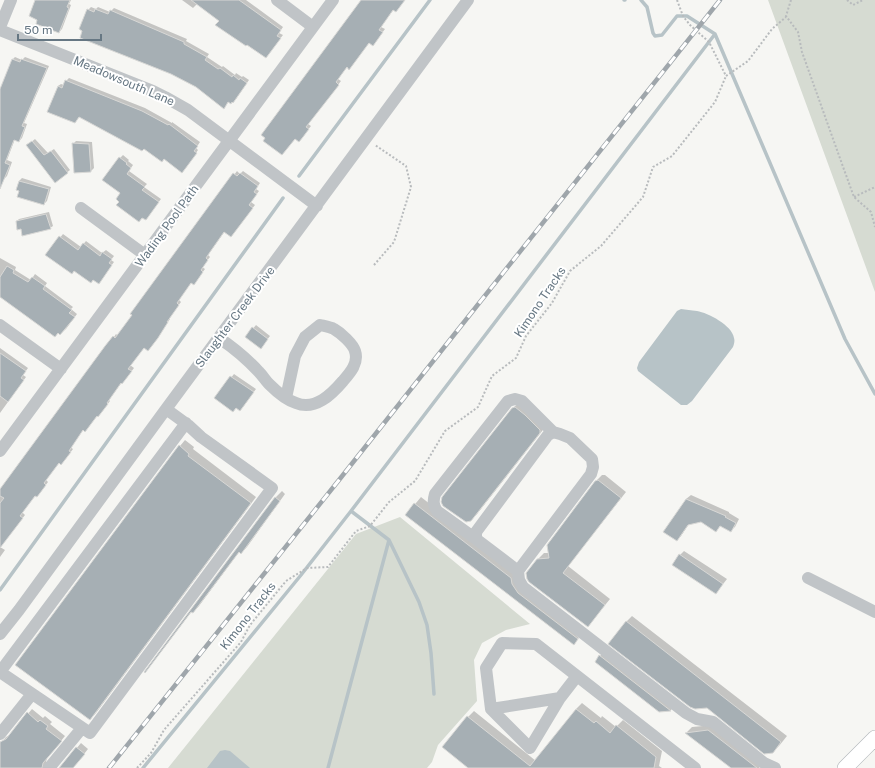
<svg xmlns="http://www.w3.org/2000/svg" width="875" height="768" font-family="'Public Sans',sans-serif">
<rect width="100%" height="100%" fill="#f6f6f3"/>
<path fill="#d6dbd2" d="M768,0H875V292Z
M400,517L530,624L506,630L482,643L474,660L477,701L438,745L432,762L427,768H168L356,534Z"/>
<path fill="#b7c3c7" d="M681,309C686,310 691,310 697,311C708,313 732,325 734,338C735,341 734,344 733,347L692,401L687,405H681L638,371L637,368L639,362L677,311Z
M225,750L230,751L250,768H207L220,751Z"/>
<path fill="#0003" d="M36,0H71L69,4L71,5L62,29L59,32L39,19Z
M182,0H246L283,27L279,33L283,35L268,54L197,4L193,8Z
M363,0H405L394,9L381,27L385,29L376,41L369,42L347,66L338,79L341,81L308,124L311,126L299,141Z
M91,7L96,9L98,7L110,12L114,8L187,39L186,41L209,54L207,57L222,67L223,66L235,75L236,73L242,77L243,76L249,80L236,99L229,101L226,105L196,86L88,10Z
M15,57L22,60L25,57L49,66L24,123L27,124L22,138L19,141L15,139L7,160L12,162L7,176L4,179L0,177V90L12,60Z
M69,78L145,108L172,123V122L200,142L196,148L198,150L185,169L80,116L75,122L58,86L61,84L64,85L66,81Z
M35,139L48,153L54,149L70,170L55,182L30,143Z
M76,141L92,142L94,168L91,171L75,172L73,144Z
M123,155L129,160L128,161L133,165L129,171L147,184L144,187L161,199L148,216L120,202L122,193L120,158Z
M237,171L240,174L243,171L260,183L256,189L259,191L251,202L255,205L231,236L225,231L208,255L210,257L202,267L205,269L194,284L191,282L179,300L181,302L169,318L170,319L160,334L144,347L130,365L134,368L125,380L122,383V382L109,400L110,401L101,413L97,415L83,429L70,447L73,449L64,461L59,462L46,480L48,482L40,493L37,496L35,495L22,512L25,515L0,547L5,550L0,557V491L114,337L116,334L118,336L133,315L131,313Z
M22,178L51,187L47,201L44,204L21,190L19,181Z
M49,212L53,226L50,228H21L17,221L19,219Z
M63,234L81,247L86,241L102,253L106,250L114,256L111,260L114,262L101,280L75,270L46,255Z
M0,258L16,267L15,270L31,280L35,274L47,283L45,286L73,307L71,309L77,314L66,329L60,334L2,297L0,298Z
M256,325L270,336L263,345L246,337Z
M0,348L28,368L23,375L26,377L0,413Z
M234,374L256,389L243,407L236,406L216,397Z
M520,402L546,426L477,514L471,520L513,408Z
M185,440L194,447L193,449L256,497L96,713L90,719L180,446Z
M602,475H605L626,492L568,566L610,599L593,620L587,626L537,560L544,553H549L596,481Z
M282,491L285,494L247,547L241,553L239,552L199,606L193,612L192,611L148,669L276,497Z
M691,495L729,512V513L739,519L735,527L730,531L720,525L701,521L689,524L681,536L677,540L686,499Z
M421,497L517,572L518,578L579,638L573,644L406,515Z
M684,551L727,579L720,588L716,593L680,555Z
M632,616L787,736L779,746L772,752L707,707L626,622Z
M606,650L676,704L671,710L659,711L600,656Z
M582,703L601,718L602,716L616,727L623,720L662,751L659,766L662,768H469L468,717L474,711L536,761L576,709Z
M32,709L43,718L45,716L52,722L50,724L65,736L47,758L46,762V766L48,768H0V744L6,737L10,735Z
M714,725L764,762L759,768H732L687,732L692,727Z
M81,743L88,749L73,768H60Z"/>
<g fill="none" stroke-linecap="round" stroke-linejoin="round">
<path stroke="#b7c3c7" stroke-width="3.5" d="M624,0H625
M641,0L647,7L653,33L655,36L662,35L677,16H687L715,34L845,339L875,394
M299,176L430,0
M351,511L389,540L419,602L427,625L431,653L434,694
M0,590L283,198
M143,768L301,575L351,511L715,34
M328,768L389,540"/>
</g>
<path fill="#a6afb4" stroke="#d8d8d6" d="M35,0H70L67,7L69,8L59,33L36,24L37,20L29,16Z
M191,0H239L281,30L277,36L281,38L266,58L247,45L246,46L215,25L219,21Z
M361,0H405L396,12L393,10L379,30L383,32L373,46L369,43L349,70L347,67L336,82L339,85L306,127L309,129L303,137L299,142L295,139L282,155L263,141L265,138L261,135Z
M87,9L94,12L95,9L108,14L110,10L184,42V44L207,57L205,60L218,69L220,68L232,77L233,75L239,80L240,78L247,83L233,103L232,102L231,104L228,102L224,109L196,87L171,74L80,38L82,31L79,29Z
M12,59L20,62L21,59L47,68L22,126L25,127L19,142L14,140L5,163L10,165L0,189V89Z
M65,80L142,111L168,125L169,124L198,146L194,151L197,153L182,173L164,159L162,162L144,149L142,151L79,117L75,123L47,112L58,86L62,88Z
M32,141L44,155L51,151L68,173L55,183L26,145Z
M72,143L89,144L91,172L74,173Z
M119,157L127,163L126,164L131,168L127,174L145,187L142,190L159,202L146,220L142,218L139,222L116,205L119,202L116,199L120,193L102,180Z
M233,173L237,176L240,173L258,186L254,192L257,194L249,205L253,208L231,237L224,232L210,252L206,258L208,260L201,270L203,272L194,285L191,283L177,303L179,305L167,322H168L158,338L148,351L144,348L128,369L132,371L122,384L121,383L107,403L108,404L98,417L97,416L85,432L83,430L69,451L71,452L61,465L59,463L44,483L46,485L37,497L35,496L20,516L23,518L0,548V503L4,498L0,496V489L105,346L113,336L115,338L132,315L130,314Z
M19,181L49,189L44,205L17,197L19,191L16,190Z
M46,214L51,229L22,236L21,229L17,230L16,221Z
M59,236L78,250L83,243L100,256L102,252L112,259L109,263L112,265L99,284L93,280L91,283L74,271L72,274L45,255Z
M7,266L14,270L13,273L28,282L32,277L45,286L43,289L72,310L69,313L75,317L60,335L58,333L55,337L0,297V277Z
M252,327L268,339L261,349L245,337Z
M0,353L26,371L21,378L24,380L8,402L0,396Z
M230,376L254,392L240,411L236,408L233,412L214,398Z
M515,407L525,415L540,430V433L471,521L466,522L443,506L441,502L442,497L512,408Z
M179,445L189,454L188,456L251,503L90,720L15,665Z
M598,480L621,498L563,573L605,605L588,627L529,582L527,579L526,573L537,559L549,558L547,545L595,481Z
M275,497L280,501L241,554L239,552L193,613L191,612L145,673L144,672Z
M686,499L726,516L725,517L736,523L731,532L720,526L716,532L701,522L688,525L677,541L663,532Z
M414,503L511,578L512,584L518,593L578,639L574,645L405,515Z
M679,554L723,584L716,594L672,565Z
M626,621L781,742L773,753L764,754L707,708L695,709L690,707L608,644Z
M599,655L671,711L659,712L595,662Z
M576,709L594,723L596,721L610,733L616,725L656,757L654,768H468L442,747L467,716L530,766Z
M27,712L38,722L40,720L48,726L46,729L62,741L43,763L42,768H0V742L6,739Z
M708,730L757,768H731L685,733Z
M76,747L85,754L73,768H59Z"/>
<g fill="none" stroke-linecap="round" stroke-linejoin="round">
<g stroke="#b1b6ba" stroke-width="16">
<path id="major" d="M845,768L875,738"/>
</g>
<path stroke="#b8bbbd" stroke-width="2" stroke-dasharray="2 2" stroke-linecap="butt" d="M677,0L683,16L690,25L709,42L726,76
M791,0L786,16L798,32L802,52L842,164L854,197L871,212L875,227
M847,0L853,5L863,0
M726,76L748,61L772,29L786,17
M854,197L875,187
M374,265L394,242L411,187L406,166L375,145
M137,768L151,753L164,730L241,642L250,625L286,581L307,568L328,567L356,531L370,526L389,502L415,481L445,431L478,407L492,376L516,358L526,336L552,303L570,271L601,246L643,197L653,167L672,156L715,102L726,76"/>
<path stroke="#c0c4c7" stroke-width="12" d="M277,0L313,27
M0,27L11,0
M0,30L153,91L165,97L188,110L317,206
M81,208L145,255
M0,325L61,369
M219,338C234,348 247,359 259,372C263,376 265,380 269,384C276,391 286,400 296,403C315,411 332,394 343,381C350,373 359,363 355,351C353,344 341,333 334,329C330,327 324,326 320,325L305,337L295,356L286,398
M0,451L333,0
M476,539L437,511C433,505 433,501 435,494L508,401L515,399L522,401L553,432
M518,571L591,474L593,467L592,459L570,438L560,434L553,432L548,435L476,532V539L518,571L519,580L523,587L686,713L697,719L713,722L764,763L775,768
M808,578L875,612
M0,634L19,610L166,409L468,0
M0,672L90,733L272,488L201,437L188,425L166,409
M0,672L186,423
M560,698L530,748L491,709L486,668L502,643L536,644L695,768
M491,709L560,698L577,676
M0,734L32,694
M49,768L82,728"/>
<use href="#major" stroke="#fff" stroke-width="15"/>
<g stroke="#9fa6ab" stroke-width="4.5">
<path id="rail" d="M109,768L339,480L476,307L720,0"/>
</g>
<use href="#rail" stroke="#fff" stroke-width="3" stroke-dasharray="9" stroke-linecap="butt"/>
</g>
<g text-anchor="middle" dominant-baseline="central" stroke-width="4" stroke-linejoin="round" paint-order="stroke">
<g font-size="12" fill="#667783" stroke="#fff">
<text transform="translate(124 81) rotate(23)">Meadowsouth Lane</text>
<text transform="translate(167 226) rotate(-54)">Wading Pool Path</text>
<text transform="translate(540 302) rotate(-56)">Kimono Tracks</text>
<text transform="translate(235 317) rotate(-53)">Slaughter Creek Drive</text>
<text transform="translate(248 616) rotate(-52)">Kimono Tracks</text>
</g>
</g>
<path d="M18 34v6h83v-6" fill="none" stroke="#667783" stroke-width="2"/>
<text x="24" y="34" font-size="12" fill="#667783" stroke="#ffffff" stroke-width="3" paint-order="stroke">50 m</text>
</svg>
